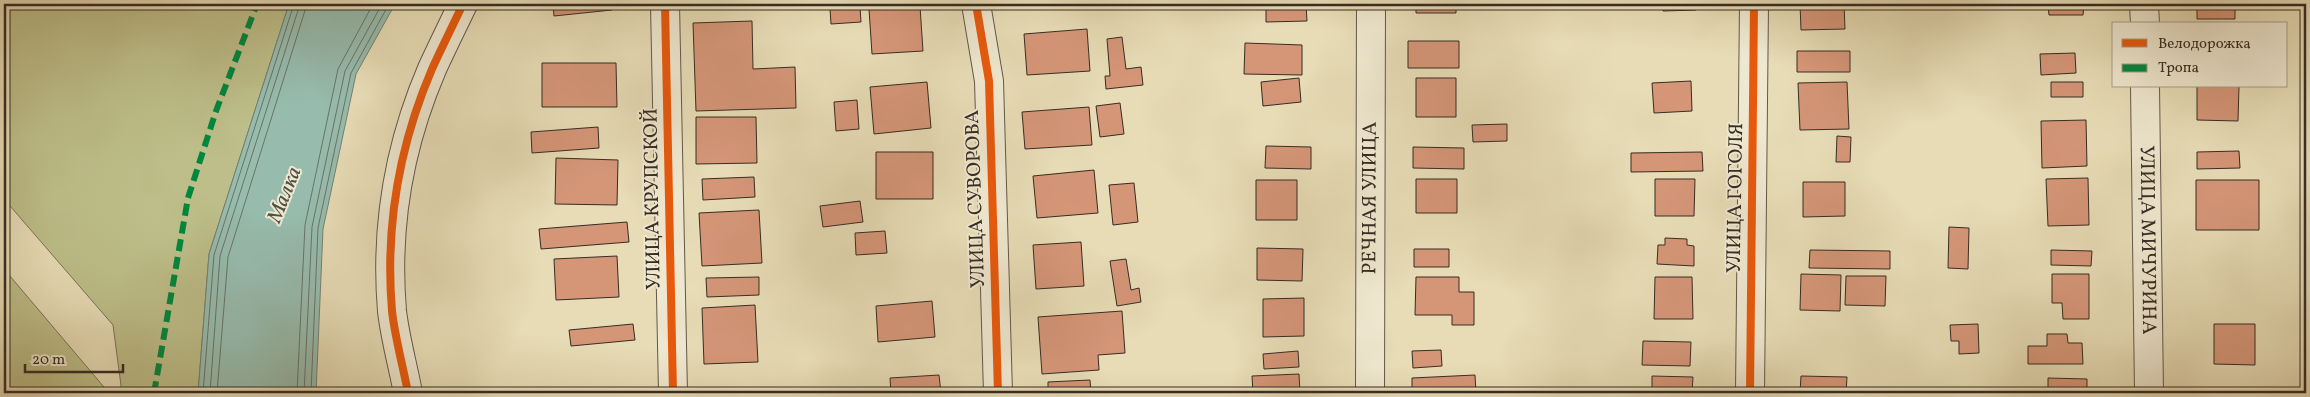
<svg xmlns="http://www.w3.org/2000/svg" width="2310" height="397" font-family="Vollkorn,serif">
<rect width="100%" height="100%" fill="#e7dcb6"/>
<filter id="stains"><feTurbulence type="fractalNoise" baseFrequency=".004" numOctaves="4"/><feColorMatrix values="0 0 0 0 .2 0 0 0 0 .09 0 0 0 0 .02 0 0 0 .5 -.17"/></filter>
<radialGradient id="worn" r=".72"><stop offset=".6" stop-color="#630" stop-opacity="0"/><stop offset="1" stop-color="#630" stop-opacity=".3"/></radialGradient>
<path fill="#bdbe89" stroke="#7a7556" d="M4,4H289L209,254L198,393H122L113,325L4,199Z
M4,269L109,393H4Z"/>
<path fill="#97bcae" stroke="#718276" d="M289,4H395L356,74L323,229L316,393H198L209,254Z"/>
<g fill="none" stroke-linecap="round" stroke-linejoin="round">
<path stroke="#677468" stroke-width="1" d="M203,393L214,255L294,4
M210,393L220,256L300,4
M217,393L228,257L307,4
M297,393L305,225L338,69L373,4
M304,393L312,227L345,71L382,4
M311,393L318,228L351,73L389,4"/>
</g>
<path fill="#d59678" stroke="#372c23" d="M553,4H611L612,10L554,16Z
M692,4H745L692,9Z
M1266,4H1306L1307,21L1266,22Z
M1416,4H1456V13H1416Z
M1662,4H1695L1696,10L1663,11Z
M1800,4H1844L1845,29L1801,30Z
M2048,4H2084L2083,15H2049Z
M2197,4H2235V19H2197Z
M920,6L923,51L872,54L869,9Z
M860,7L861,22L831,24L830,9Z
M752,21L753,69L795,67L796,108L696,111L693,23Z
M1087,29L1090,71L1027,75L1024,34Z
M1122,37L1126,69L1141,67L1143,85L1106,89L1105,76H1110L1107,39Z
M1408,41H1459V68H1408Z
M1245,43L1302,45V75L1244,74Z
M1797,51H1850V72H1797Z
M2075,53L2076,73L2041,75L2040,54Z
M542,63H616L617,107H542Z
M1299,78L1301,102L1263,106L1261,82Z
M1416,78H1456V117H1416Z
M1691,81L1692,111L1654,113L1652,83Z
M927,82L931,128L874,134L870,87Z
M1847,82L1849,129L1800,130L1798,83Z
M2051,82H2083V97H2051Z
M2197,86H2239L2238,121L2197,120Z
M857,100L859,129L836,131L834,102Z
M1120,103L1124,134L1100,137L1096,106Z
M1089,107L1092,145L1025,149L1022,112Z
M696,117H756L757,163L696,164Z
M2086,120L2087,166L2042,168L2041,121Z
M1507,124V141L1473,142L1472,125Z
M598,127L599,148L532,153L531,132Z
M1837,136L1851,137L1850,162H1836Z
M1266,146L1311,147V169L1265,168Z
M1413,147L1464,148V169L1413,168Z
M2239,151L2240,168L2197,169V152Z
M876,152H933V199H876Z
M1702,152L1703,171L1631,172V153Z
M556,158L618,160L617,205L555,204Z
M1094,170L1098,213L1037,218L1033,176Z
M754,177L755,197L703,200L702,179Z
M2088,178L2089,225L2048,226L2046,179Z
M1416,179H1457V213H1416Z
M1655,179H1695L1694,216H1655Z
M1256,180H1297V220H1256Z
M2196,180H2259V230H2196Z
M1803,182H1845V216L1803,217Z
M1134,183L1138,222L1113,225L1109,185Z
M860,201L863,222L823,227L820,206Z
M759,210L762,263L702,266L699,213Z
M627,222L629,242L541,249L539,229Z
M1949,227L1969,228L1968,269L1948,268Z
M885,231L887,253L856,255L855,233Z
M1665,238L1687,239V245L1694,246V266L1657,264L1658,245H1665Z
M1081,242L1084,286L1036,289L1033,245Z
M1257,248L1303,249L1302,281L1257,280Z
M1414,249H1449V267H1414Z
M1810,250L1890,251V269L1809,268Z
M2051,250L2092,251L2091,266L2051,265Z
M617,256L619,297L556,300L554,259Z
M1126,259L1131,290L1139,288L1141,302L1117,306L1110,261Z
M1801,274L1841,275L1840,311L1800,310Z
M2052,274H2089V319H2063L2062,303H2052Z
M1846,276H1886L1885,306L1845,305Z
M759,277V295L707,297L706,278Z
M1416,277H1459V292H1474V325H1452V315H1415Z
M1655,277H1692L1693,319H1654Z
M1304,298V336L1263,337V299Z
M932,301L935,337L878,342L876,306Z
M755,305L758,362L704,364L702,308Z
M1122,311L1125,353L1098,355L1099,370L1042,374L1038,317Z
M633,324L635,340L571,346L569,330Z
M1978,324L1979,353L1959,354V341H1951L1950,325Z
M2214,324H2255V365L2214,364Z
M2047,334H2067L2068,343H2082L2083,364H2028V346H2047Z
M1643,341L1691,342L1690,366L1642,365Z
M1441,350L1442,366L1413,368L1412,351Z
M1298,351L1299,367L1264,369L1263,354Z
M1299,374L1300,393H1253L1252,376Z
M939,375L941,393H891L890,378Z
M1475,375L1476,393H1412V378Z
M1652,376L1693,377L1692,393H1652Z
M1801,376L1847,377L1846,393H1800Z
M2048,378L2087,379V393H2048Z
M1090,380L1091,393H1048V382Z"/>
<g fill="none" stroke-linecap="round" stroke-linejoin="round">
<g stroke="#635848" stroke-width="30">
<g id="minor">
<path d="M665,4L673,393"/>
<path d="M976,4L989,81L998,393"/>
<path d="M2144,4L2145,24"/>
<path id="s1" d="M2145,86L2149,393"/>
<path d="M408,393C403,366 395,338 392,311C385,228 399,146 432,69C442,47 453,25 463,4"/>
<path id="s2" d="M1370,393L1371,4"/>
<path d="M1750,393L1754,4"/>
</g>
</g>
<use href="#minor" stroke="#efe8d0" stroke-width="28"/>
<path stroke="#00873e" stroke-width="6" stroke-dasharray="12 6" stroke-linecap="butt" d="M154,393L188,198L216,111L257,4"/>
<g stroke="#efe8d0" stroke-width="11">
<path id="cycleway" d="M665,4L673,393
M976,4L989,81L998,393
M408,393C403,366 395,338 392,311C385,228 399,146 432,69C442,47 453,25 463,4
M1750,393L1754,4"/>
</g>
<use href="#cycleway" stroke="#e8590c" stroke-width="8"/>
</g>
<g text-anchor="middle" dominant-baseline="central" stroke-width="4" stroke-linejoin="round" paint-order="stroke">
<g font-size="20" fill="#372c23" stroke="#efe8d0">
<text stroke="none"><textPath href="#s2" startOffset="195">РЕЧНАЯ УЛИЦА</textPath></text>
<text transform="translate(1736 198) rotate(-89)">УЛИЦА ГОГОЛЯ</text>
<text transform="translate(653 199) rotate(-91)">УЛИЦА КРУПСКОЙ</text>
<text transform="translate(976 199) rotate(-92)">УЛИЦА СУВОРОВА</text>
<text stroke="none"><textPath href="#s1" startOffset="154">УЛИЦА МИЧУРИНА</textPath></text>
</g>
<g font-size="21" font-style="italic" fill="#4f5046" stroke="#efe8d0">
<text transform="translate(285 195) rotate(-68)">Малка</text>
</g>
</g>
<rect width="2310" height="397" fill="none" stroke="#e7dcb6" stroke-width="20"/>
<rect x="5" y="5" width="2300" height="387" fill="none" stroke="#372c23" stroke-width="2.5"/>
<rect x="10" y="10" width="2290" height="377" fill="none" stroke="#372c23"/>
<rect x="2112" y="22" width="175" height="65" fill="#efe8d0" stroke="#a59d8b"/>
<rect x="2122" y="39" width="25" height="8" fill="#e8590c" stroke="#a59d8b"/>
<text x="2158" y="48" font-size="15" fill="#372c23">Велодорожка</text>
<rect x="2122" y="64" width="25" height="8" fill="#00873e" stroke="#a59d8b"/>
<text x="2158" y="72" font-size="15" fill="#372c23">Тропа</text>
<path d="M25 364v8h98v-8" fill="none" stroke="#372c23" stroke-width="2.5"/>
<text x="32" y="364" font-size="15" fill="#372c23" stroke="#efe8d0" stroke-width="4" paint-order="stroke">20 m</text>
<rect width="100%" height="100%" filter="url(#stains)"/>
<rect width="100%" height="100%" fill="url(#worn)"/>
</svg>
